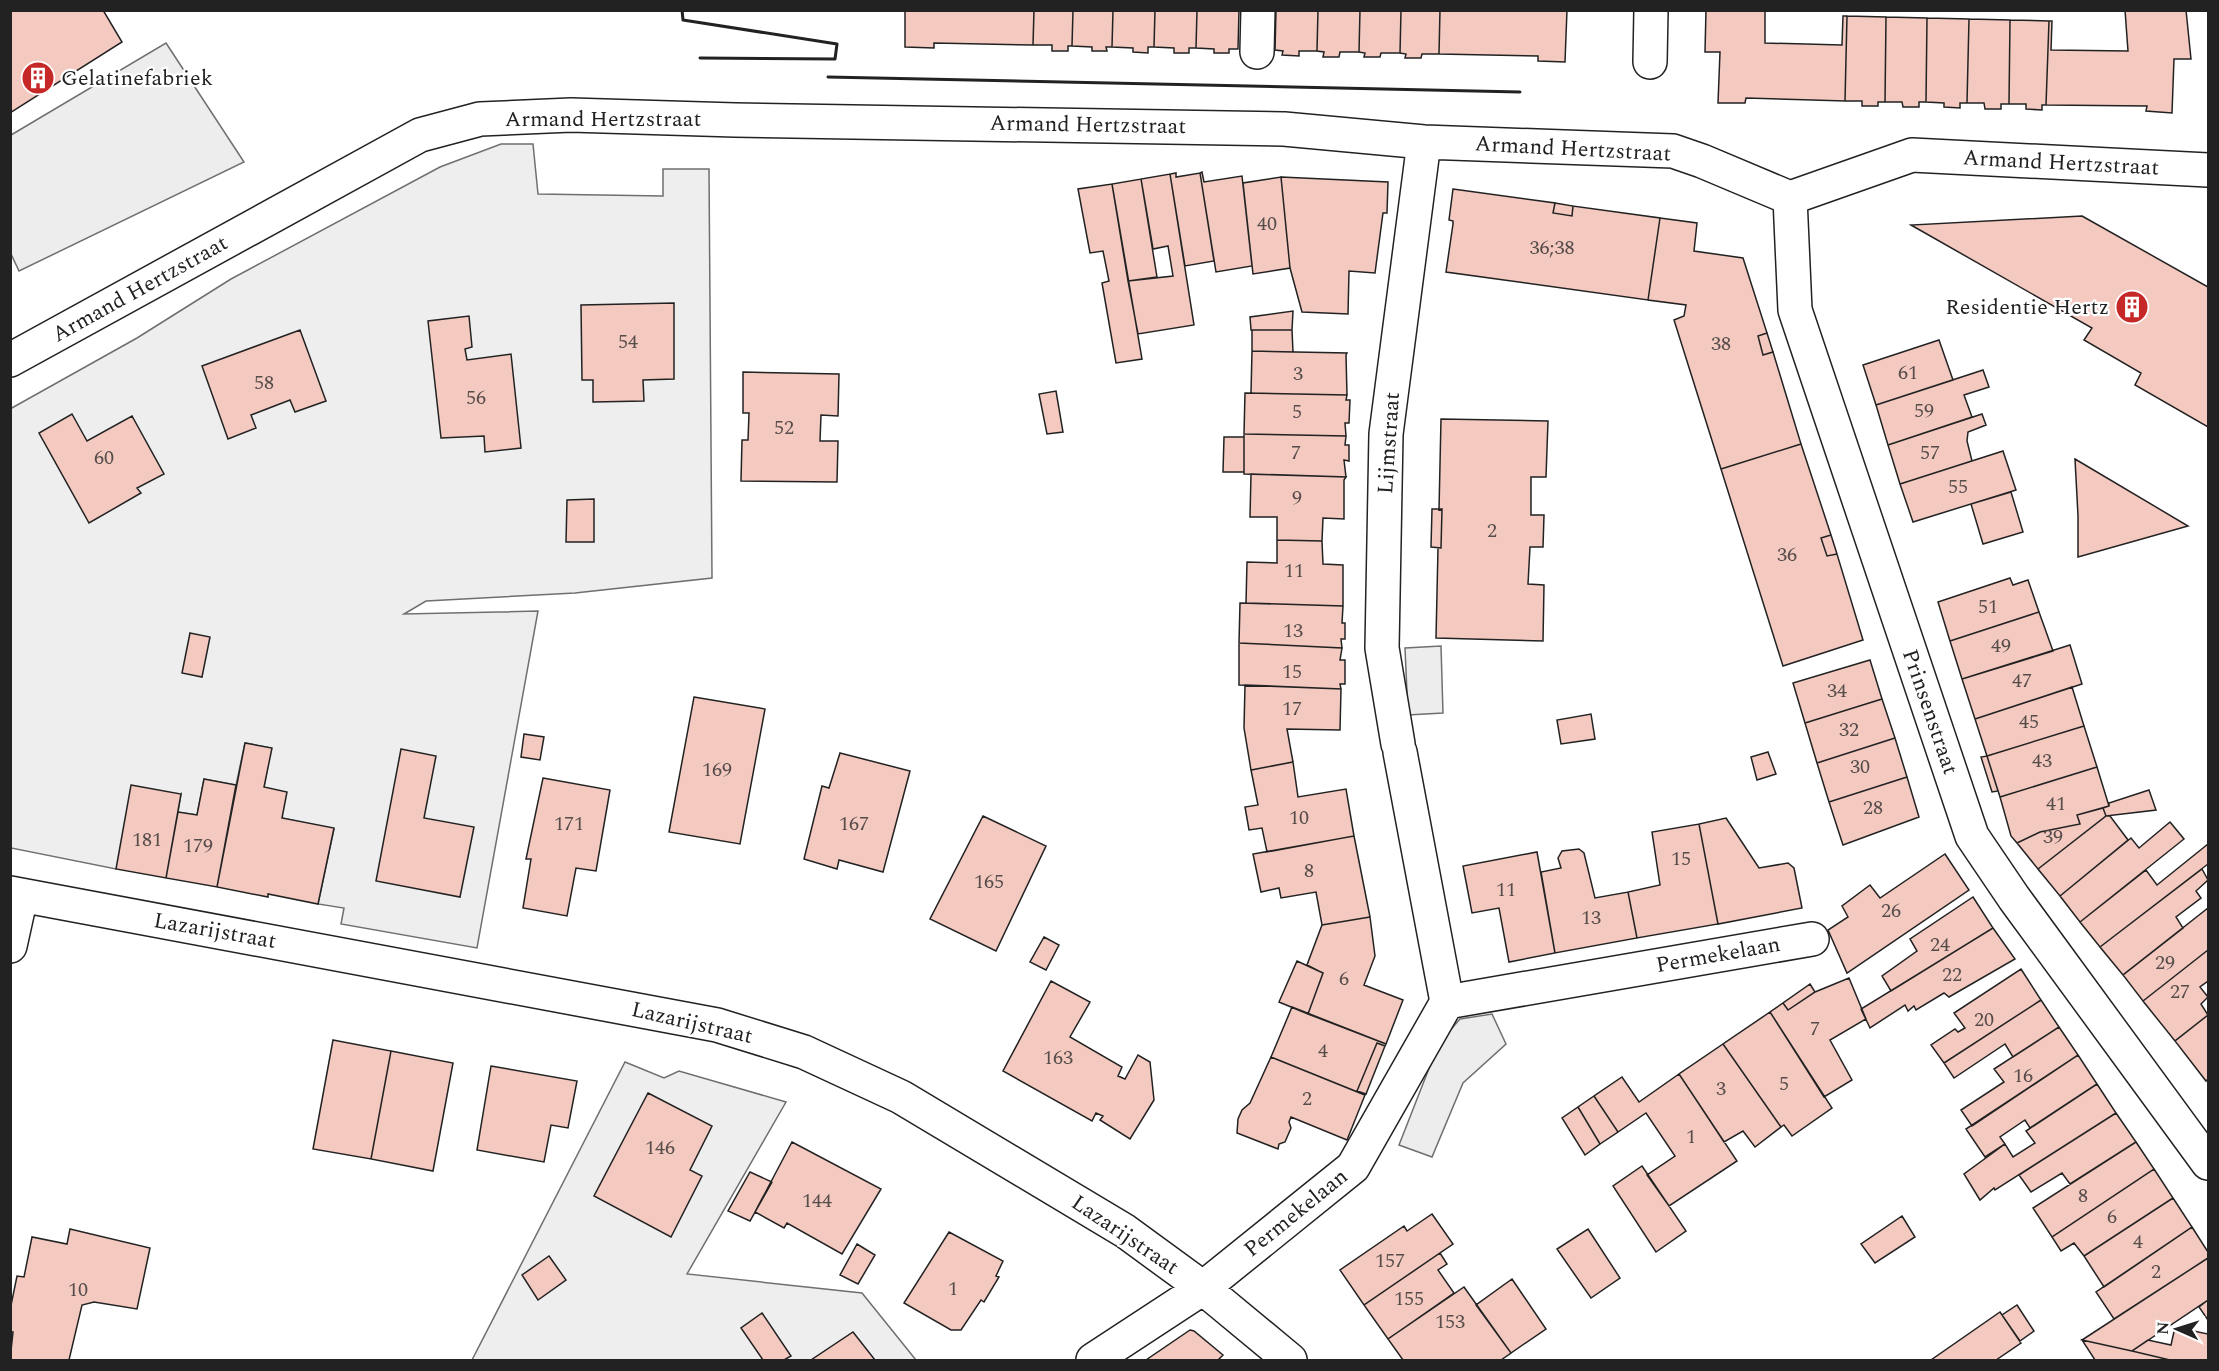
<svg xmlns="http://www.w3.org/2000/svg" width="2219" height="1371" font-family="Spectral,serif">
<rect width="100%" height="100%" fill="#fff"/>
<path fill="#eee" stroke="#6f6f6f" stroke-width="1.5" d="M501,144H533L538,194L663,196V169H709L712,578L575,593L426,601L404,614L538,611L477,948L341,924L344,908L318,904L334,829L282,818L264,787L271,748L245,743L236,785L204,779L197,815L178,812L181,794L116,869L11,848L10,409L137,338L231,279L440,167Z
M625,1062L664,1078L679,1071L786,1102L687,1274L862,1293L916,1360H472Z"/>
<path fill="#ededed" stroke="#6f6f6f" stroke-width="1.5" d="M166,43L244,162L19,271L11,254V135Z
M1441,646L1443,713L1408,715L1405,648Z
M1492,1014L1506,1044L1463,1083L1432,1157L1399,1145L1439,1043L1460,1019Z"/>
<path fill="#f3c9c0" stroke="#222" stroke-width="1.5" d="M10,10H103L122,42L10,113Z
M905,10H1034L1033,45L934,43V48L905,47Z
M1034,10H1073L1072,46H1068V51H1052V45H1033Z
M1073,10H1113L1112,47H1106L1107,51H1092V47L1072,46Z
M1113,10H1155L1154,47H1148V53L1133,52V48L1112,47Z
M1155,10H1197L1196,48H1189V53H1174V48L1154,47Z
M1197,10H1239L1238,49H1229V53H1214V49L1196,48Z
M1276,10H1318L1317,51H1299V56L1282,55L1283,51L1275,50Z
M1318,10H1360L1359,52H1340L1339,57H1323L1324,52L1317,51Z
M1360,10H1401L1400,53H1381L1380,57H1364L1365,53L1359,52Z
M1401,10H1440L1439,54H1422L1421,58H1405L1406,54L1400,53Z
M1440,10H1567L1565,62L1538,61V56L1439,54Z
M1706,10H1765V43L1842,45L1843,16H1847L1845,101L1746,98L1745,103H1718L1720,52H1705Z
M2125,10H2186L2191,59H2174L2172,113L2146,111L2147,106L2046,105L2049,21H2052L2051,50L2128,51Z
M1847,16L1886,17L1885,102H1878V106H1862V101H1845Z
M1886,17L1927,18L1926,102H1919V107H1903L1902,102H1885Z
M1927,18L1969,19L1967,103H1960V108L1944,107V103L1926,102Z
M1969,19L2010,20L2009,104H2001V109H1985L1984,103H1967Z
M2010,20L2049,21L2046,105H2042V110L2026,109V104H2009Z
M1202,172L1204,182L1242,176L1252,266L1216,272L1200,173Z
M1176,173V177L1200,173L1214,261L1185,266L1170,174Z
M1170,174L1194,325L1138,334L1128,281L1173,276L1168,246L1153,249L1141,179Z
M1281,177L1388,182L1387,213H1383L1375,273L1349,271L1348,314L1302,312L1290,268Z
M1281,177L1290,268L1253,274L1243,183Z
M1141,179L1157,277L1128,281L1112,184Z
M1112,184L1142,359L1116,363L1102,283L1109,281L1103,251L1090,253L1078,189Z
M1453,189L1555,203L1553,213L1572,216L1573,206L1660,218L1648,300L1446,272L1453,224V221L1449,220Z
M1555,203L1573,206L1572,216L1553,213Z
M2082,216L2208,287V427L2135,385L2141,373L2084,340L2092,328L1911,225Z
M1660,218L1697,223L1694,251L1743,258L1767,333L1758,336L1763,355L1773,352L1801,444L1721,469L1674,320L1684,316L1686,305L1648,300Z
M674,303V379L643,380L644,401L593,402V380H582L581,305Z
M1293,311L1292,330H1251L1250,317Z
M469,316L472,347L465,349L467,360L511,354L521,448L485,452L484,436L441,438L428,321Z
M300,330L326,401L295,412L290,400L251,415L256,428L228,439L202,366Z
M1252,330H1292L1293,352L1252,351Z
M1767,333L1773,352L1763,355L1758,336Z
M1939,340L1953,380L1876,405L1863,365Z
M1252,351L1347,353L1346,355L1347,395L1251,393Z
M1983,370L1989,387L1964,395L1972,417L1888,445L1876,405Z
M743,372L839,374L838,416L821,415L820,441H838L837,482L741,481L742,440H748L749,413H743Z
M1056,391L1063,432L1047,434L1039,394Z
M1245,393L1347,395L1346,400H1350L1349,423H1345L1346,436L1244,434Z
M72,414L87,441L132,416L164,474L137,488L141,493L89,523L39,433Z
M1982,414L1986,425L1968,432L1967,441L1972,461L1900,484L1888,445Z
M1441,419L1548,421L1546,477H1531V515H1544L1543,547H1530L1528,584L1544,585L1543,641L1436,638L1438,548H1441L1442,509L1439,510Z
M1244,434L1346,436L1345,445H1349V461L1344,460L1346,477L1244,474Z
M1224,437H1244V472H1223Z
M1801,444L1831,535L1821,538L1827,556L1837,554L1863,640L1783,666L1721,469Z
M2003,451L2016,490L1913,522L1900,484Z
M2075,459L2188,526L2078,557V516Z
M1251,474L1346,477L1344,480V519L1323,518L1322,541L1277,540V517H1250Z
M2011,492L2023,532L1983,544L1971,504Z
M594,499V542H566L567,500Z
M1432,509H1442L1441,548L1431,547Z
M1831,535L1837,554L1827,556L1821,538Z
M1277,540L1322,541L1323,564L1343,565V606L1246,603L1247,562L1277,563Z
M2010,578L2013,585L2028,580L2039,612L1950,641L1938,602Z
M1240,603L1343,606L1342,623H1345V639H1341L1342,648L1239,643Z
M2039,612L2053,651L1962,679L1950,641Z
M190,633L210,637L202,677L182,673Z
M1239,643L1342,648L1340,660H1345V684H1340L1341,689L1239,685Z
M2070,645L2082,684L1975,719L1962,679Z
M1870,660L1882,699L1805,723L1793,683Z
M1245,685L1341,689L1340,730L1287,729L1293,762L1251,770L1244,728Z
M2072,687L2084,726L1987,756L1975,719Z
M694,697L765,709L740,844L669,832Z
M1882,699L1895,738L1817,763L1805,723Z
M1591,714L1595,739L1561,744L1557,720Z
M2084,726L2097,767L2000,797L1987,756Z
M524,734L544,737L540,760L521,757Z
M1895,738L1907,777L1829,802L1817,763Z
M245,743L272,748L264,787L287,792L282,818L334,828L318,904L268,894V897L217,887Z
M401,749L436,756L424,818L474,827L460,897L376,881Z
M1768,752L1776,774L1757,780L1751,757Z
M840,753L910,771L883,872L839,860L837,869L804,859L822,786L829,788Z
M1987,756L1998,791L1992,792L1981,757Z
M1293,762L1298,797L1346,789L1354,836L1267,852L1262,828L1249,830L1245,807L1258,805L1251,770Z
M2097,767L2109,806L2077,815L2080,824L2040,832L2017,843L2011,836L2000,797Z
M1907,777L1919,817L1843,845L1829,802Z
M543,778L610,790L596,871L576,868L567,916L523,908L531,859H526Z
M204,779L236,785L217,887L166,878L178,812L197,815Z
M131,785L181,794L166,878L116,869Z
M2149,790L2156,810L2106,816L2103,808L2109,806V803Z
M2103,808L2106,816L2038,869L2017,843L2040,832L2080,824L2077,815Z
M983,816L1046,846L996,951L930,919Z
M2106,816H2110L2128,840L2060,896L2038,869Z
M1726,818L1759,868L1788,863L1794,868L1802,908L1718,924L1699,824Z
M2170,822L2184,839L2080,922L2060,896L2131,838L2139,848Z
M1699,824L1718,924L1637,938L1628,892L1660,885L1652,832Z
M1354,836L1370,917L1322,925L1316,892L1281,898L1279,888L1261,892L1253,854Z
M2208,844V864L2100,947L2080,922L2146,870L2157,885Z
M1579,849L1584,853L1595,898L1628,892L1637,938L1555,953L1541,872L1561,868L1558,858L1562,851Z
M1537,852L1555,953L1509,962L1499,908L1472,913L1463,866Z
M1945,854L1969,890L1847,973L1828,930L1848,917L1842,906L1870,885L1880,898Z
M2202,869L2208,880L2196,891L2201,898L2176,917L2183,928L2123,975L2100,947Z
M1973,897L1993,928L1891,991L1882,976L1917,951L1910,939Z
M2208,908V950L2143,1001L2123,975Z
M1370,917L1375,956L1364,985L1403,1000L1386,1044L1308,1014L1323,973L1307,965L1322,925Z
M1993,928L2015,959L1949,997L1944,993L1916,1010L1914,1006L1908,1011L1905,1005L1870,1028L1861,1009Z
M1044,937L1059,945L1046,970L1030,962Z
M2208,950V981L2200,987L2208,997L2201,1004L2208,1015L2175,1041L2143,1001Z
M1297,961L1323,973L1308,1014L1279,1002Z
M2021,969L2041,1000L1944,1063L1931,1045L1955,1029L1958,1032L1965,1028L1954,1013Z
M1849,978L1866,1019L1830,1040L1852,1080L1824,1097L1770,1012L1783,1003L1788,1010L1815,992Z
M1051,981L1090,1002L1070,1037L1122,1067L1118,1076L1125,1079L1138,1055L1150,1062L1154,1100L1130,1139L1100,1120L1103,1116L1096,1113L1092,1121L1003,1071Z
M1810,984L1815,992L1788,1010L1783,1003Z
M2041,1000L2059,1027L2013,1057L2005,1044L1954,1078L1944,1063Z
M1292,1007L1386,1044L1385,1046L1377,1043L1357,1091L1366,1094L1365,1095L1271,1057Z
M1770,1012L1832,1108L1792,1136L1784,1125L1781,1127L1723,1044Z
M2208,1015V1079L2206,1081L2175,1041Z
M2059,1027L2078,1055L1972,1126L1961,1110L2004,1082L1994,1069Z
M333,1040L391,1051L371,1159L313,1149Z
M1377,1043L1385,1046L1366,1094L1357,1091Z
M1723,1044L1781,1127L1755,1147L1743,1131L1724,1142L1679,1074Z
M391,1051L453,1063L433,1171L371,1159Z
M2078,1055L2097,1084L2030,1128L2025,1120L2000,1137L2005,1144L1985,1157L1966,1129Z
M1271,1057L1365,1095L1347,1140L1291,1117L1289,1122L1291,1128L1285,1142L1279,1144L1278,1149L1237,1133L1238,1119L1242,1110L1250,1103Z
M491,1066L577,1081L568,1128L551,1125L544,1162L477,1150Z
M1679,1074L1737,1161L1669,1206L1647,1175L1675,1156L1646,1113L1618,1132L1594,1096L1622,1077L1639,1102Z
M2097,1084L2116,1113L1995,1190L1994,1188L1980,1200L1964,1174L2005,1144L2013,1157L2035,1143L2026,1131Z
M648,1093L712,1126L690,1170L702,1176L671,1237L594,1196Z
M1594,1096L1618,1132L1600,1144L1578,1107Z
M1578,1107L1600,1144L1585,1155L1562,1118Z
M2116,1113L2136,1142L2070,1184L2062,1173L2031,1192L2019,1175Z
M792,1142L881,1189L842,1254L787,1223L784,1228L755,1212Z
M2136,1142L2154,1169L2052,1237L2033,1208Z
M1642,1166L1686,1231L1656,1252L1613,1186Z
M2154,1169L2173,1198L2084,1256L2074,1243L2061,1251L2052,1237Z
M750,1172L772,1182L750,1221L728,1211Z
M2173,1198L2192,1227L2104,1287L2084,1256Z
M1432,1214L1453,1244L1364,1305L1340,1270L1404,1226L1407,1231Z
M1902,1216L1915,1237L1875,1263L1861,1244Z
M2192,1227L2208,1252V1258L2114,1319L2096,1292Z
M70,1229L150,1248L137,1309L94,1302L82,1305L69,1360H10L13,1332L10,1331V1310L17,1276L24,1277L32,1237L67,1244Z
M1588,1229L1620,1278L1591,1298L1557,1249Z
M949,1232L1003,1261L996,1276L999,1277L984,1302L981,1300L961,1330H951L904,1303Z
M857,1244L875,1255L858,1284L840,1275Z
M1440,1253L1447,1264L1438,1270L1454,1293L1388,1339L1364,1305Z
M549,1256L566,1280L538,1300L522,1275Z
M2208,1258V1300L2132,1351L2082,1340Z
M1512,1279L1546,1329L1511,1353L1476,1305Z
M1464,1287L1511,1353L1501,1360H1403L1388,1339Z
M2208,1300V1320L2199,1307Z
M2017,1305L2034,1331L2020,1341L2002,1315Z
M2000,1312L2021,1343L1996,1360H1931Z
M762,1313L791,1356L784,1360H763L741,1328Z
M2175,1327L2208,1334V1360H2170L2132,1351L2148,1340L2171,1345Z
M1190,1330L1194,1331L1223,1355L1218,1360H1146Z
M853,1332L875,1360H811Z
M2082,1340L2132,1351L2170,1360H2095Z"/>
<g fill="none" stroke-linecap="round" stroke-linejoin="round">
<g stroke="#222" stroke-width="36">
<path id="minor" d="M1257,52L1258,10
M1650,62L1651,10
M1790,198L1795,310L1972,836L2014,898L2208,1163
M10,360L420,135L480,119L571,115L735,120L1284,129L1424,142L1673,151L1702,161L1790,198L1912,155L2208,170
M1398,744L1382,648L1386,434L1424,142
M1400,752L1447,1002
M10,893L717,1025L804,1052L901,1097L1125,1231L1203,1288L1290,1360
M10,946L21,896
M1093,1360L1203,1288L1353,1167L1447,1002L1812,939"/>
</g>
<use href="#minor" stroke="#fff" stroke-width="33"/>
<path stroke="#222" stroke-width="1.5" stroke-dasharray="8 3" stroke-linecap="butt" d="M683,20L837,44L835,59"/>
<path stroke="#222" stroke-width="3" d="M682,10L683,20L837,44L835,59L700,58
M828,77L1520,92"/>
</g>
<defs>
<g id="building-disc" transform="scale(1.725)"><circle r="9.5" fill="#c62828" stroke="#fff"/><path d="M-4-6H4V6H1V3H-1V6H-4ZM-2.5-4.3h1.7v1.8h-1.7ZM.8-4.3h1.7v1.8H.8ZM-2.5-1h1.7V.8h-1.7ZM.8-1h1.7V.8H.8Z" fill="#fff"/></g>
</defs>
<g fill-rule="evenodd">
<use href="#building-disc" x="38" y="78"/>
<use href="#building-disc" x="2132" y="307"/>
</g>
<g text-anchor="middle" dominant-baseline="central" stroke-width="4.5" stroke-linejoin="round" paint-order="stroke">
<g font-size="20" fill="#564c4a">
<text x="1267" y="224">40</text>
<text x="1552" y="248">36;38</text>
<text x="628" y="342">54</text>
<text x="1721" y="344">38</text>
<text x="1908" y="373">61</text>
<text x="1298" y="374">3</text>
<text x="264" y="383">58</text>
<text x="476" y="398">56</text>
<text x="1924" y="411">59</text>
<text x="1297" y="412">5</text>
<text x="784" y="428">52</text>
<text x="1296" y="453">7</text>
<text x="1930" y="453">57</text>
<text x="104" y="458">60</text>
<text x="1958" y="487">55</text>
<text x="1297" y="498">9</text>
<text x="1492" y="531">2</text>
<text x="1787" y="555">36</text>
<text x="1294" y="571">11</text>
<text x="1988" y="607">51</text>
<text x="1293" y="631">13</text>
<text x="2001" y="646">49</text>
<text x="1292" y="672">15</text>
<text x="2022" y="681">47</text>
<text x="1837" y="691">34</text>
<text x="1292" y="709">17</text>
<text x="2029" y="722">45</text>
<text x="1849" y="730">32</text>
<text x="2042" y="761">43</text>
<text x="1860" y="767">30</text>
<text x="717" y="770">169</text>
<text x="2056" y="804">41</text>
<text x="1873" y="808">28</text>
<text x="1299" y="818">10</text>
<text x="569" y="824">171</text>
<text x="854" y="824">167</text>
<text x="2053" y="837">39</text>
<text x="147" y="840">181</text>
<text x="198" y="846">179</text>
<text x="1681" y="859">15</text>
<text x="1309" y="871">8</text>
<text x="989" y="882">165</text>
<text x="1506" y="890">11</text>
<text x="1891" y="911">26</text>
<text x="1591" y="918">13</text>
<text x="1940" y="945">24</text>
<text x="2165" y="963">29</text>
<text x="1952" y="975">22</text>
<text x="1344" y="979">6</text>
<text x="2180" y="992">27</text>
<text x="1984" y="1020">20</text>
<text x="1815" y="1029">7</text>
<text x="1323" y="1051">4</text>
<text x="1058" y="1058">163</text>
<text x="2023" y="1076">16</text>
<text x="1784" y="1084">5</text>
<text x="1721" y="1089">3</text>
<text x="1307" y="1099">2</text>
<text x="1691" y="1137">1</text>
<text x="660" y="1148">146</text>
<text x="2083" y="1196">8</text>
<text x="817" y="1201">144</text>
<text x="2112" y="1217">6</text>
<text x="2138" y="1242">4</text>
<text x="1390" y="1261">157</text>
<text x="2156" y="1272">2</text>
<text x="953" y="1289">1</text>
<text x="78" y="1290">10</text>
<text x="1409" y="1299">155</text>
<text x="1450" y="1322">153</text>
</g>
<g font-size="22" fill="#222" stroke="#fff" text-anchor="start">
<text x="61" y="78">Gelatinefabriek</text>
<text x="2109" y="307" text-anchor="end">Residentie Hertz</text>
</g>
<g font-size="22" fill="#222" stroke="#fff">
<text x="603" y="119">Armand Hertzstraat</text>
<text transform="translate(1088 125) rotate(1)">Armand Hertzstraat</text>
<text transform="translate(1573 149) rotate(3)">Armand Hertzstraat</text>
<text transform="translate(2061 163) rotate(3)">Armand Hertzstraat</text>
<text transform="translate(140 289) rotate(-29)">Armand Hertzstraat</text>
<text transform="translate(1389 443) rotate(-86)">Lijmstraat</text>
<text transform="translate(1930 712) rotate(71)">Prinsenstraat</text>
<text transform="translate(215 931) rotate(10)">Lazarijstraat</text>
<text transform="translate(1718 955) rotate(-10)">Permekelaan</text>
<text transform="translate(692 1023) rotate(13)">Lazarijstraat</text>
<text transform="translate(1296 1213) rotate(-39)">Permekelaan</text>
<text transform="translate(1125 1235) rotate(34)">Lazarijstraat</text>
</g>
</g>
<rect width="2219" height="1371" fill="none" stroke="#222222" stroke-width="24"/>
<g transform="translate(2177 1329) rotate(273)" stroke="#ffffff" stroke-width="4.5" paint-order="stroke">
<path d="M0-4.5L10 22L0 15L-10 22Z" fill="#222222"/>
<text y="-9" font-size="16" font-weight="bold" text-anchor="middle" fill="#222222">N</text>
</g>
</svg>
